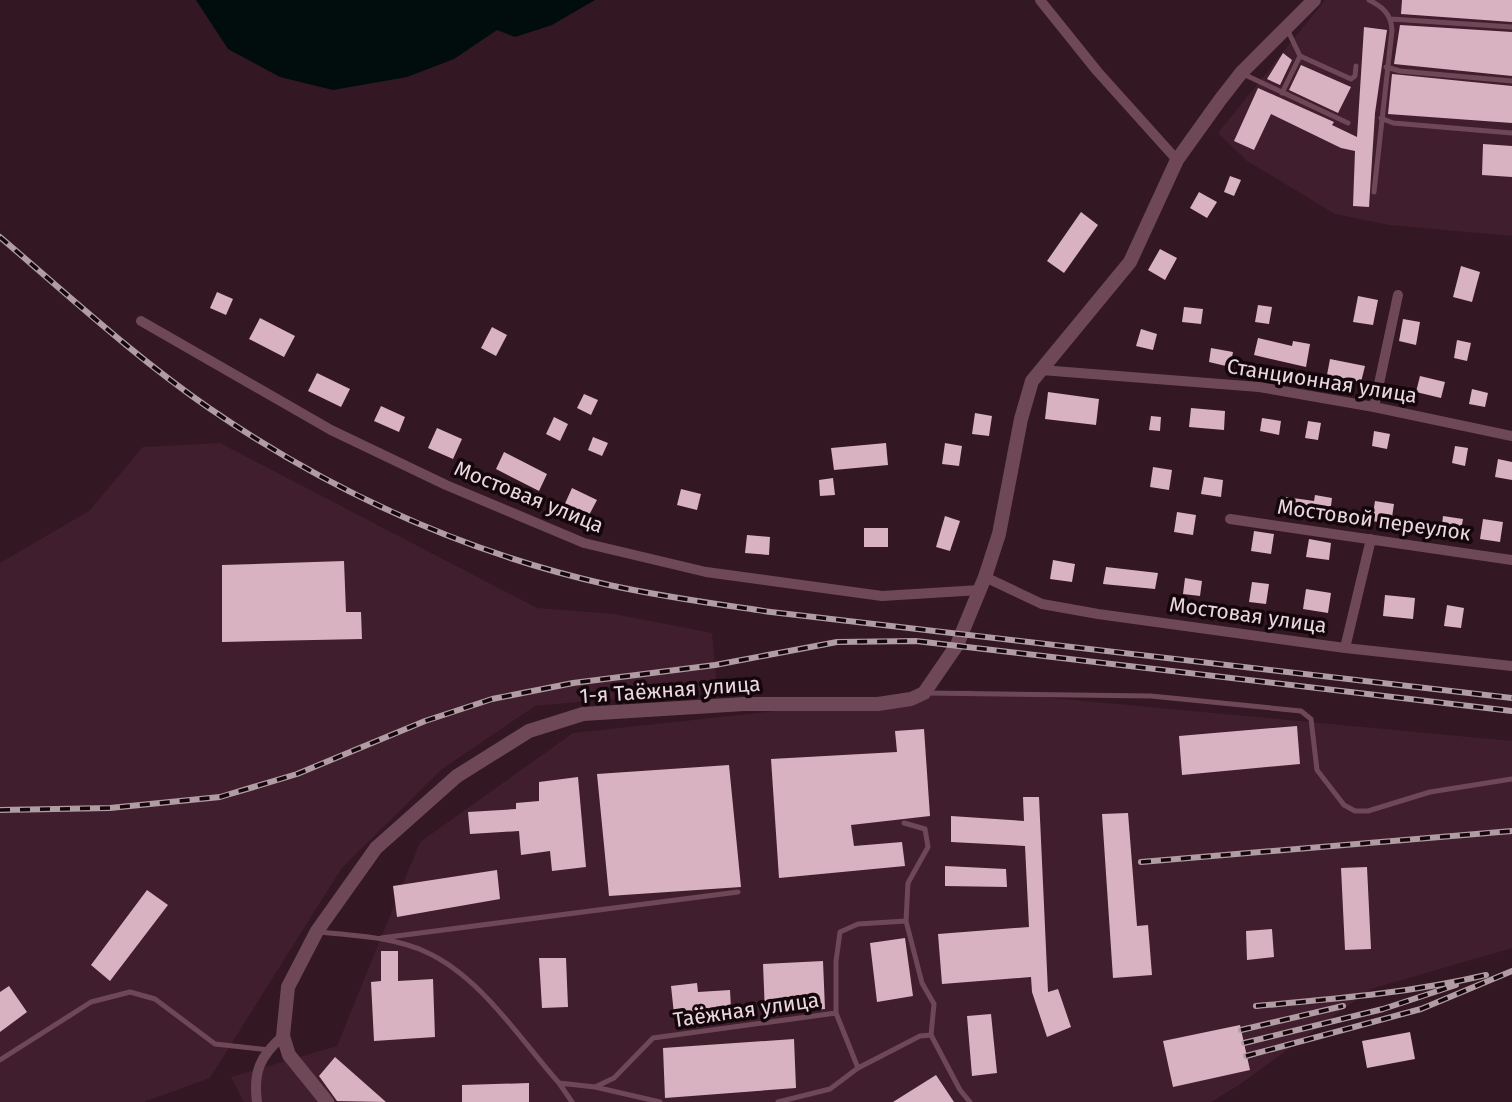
<svg xmlns="http://www.w3.org/2000/svg" width="1512" height="1102" font-family="'Fira Sans',sans-serif">
<rect width="100%" height="100%" fill="#331723"/>
<path fill="#411e2d" d="M1325,0H1512V236L1389,225L1335,214L1247,161L1218,133Z
M220,443L537,608L614,614L712,633L717,689L535,706L442,769L341,869L210,1078L144,1102H0V563L89,511L143,447Z
M968,690L1512,741V948L1371,989L1239,1085L1211,1102H244L231,1077L337,1046L420,842L573,733Z"/>
<path fill="#000d0c" d="M196,0H595L552,25L515,37L497,30L454,59L407,77L333,90L280,77L228,49Z"/>
<path fill="#d8b2c0" d="M1402,0H1512V22L1401,14Z
M1400,25L1512,32V76L1394,64Z
M1364,27L1387,30L1375,113L1369,207L1353,206L1355,151L1341,148L1271,114L1254,150L1234,141L1258,88L1334,122L1332,125L1357,137Z
M1283,53L1292,60L1280,85L1267,79Z
M1301,65L1351,87L1338,113L1289,90Z
M1392,74L1512,86V123L1388,114Z
M1483,144L1512,146V177L1482,175Z
M1230,176L1241,180L1234,196L1224,192Z
M1199,192L1217,202L1207,218L1190,208Z
M1081,212L1098,225L1064,273L1047,261Z
M1160,249L1177,258L1165,280L1148,270Z
M1461,266L1480,272L1472,302L1453,297Z
M217,292L233,299L226,315L210,308Z
M1358,296L1378,300L1373,325L1353,322Z
M1258,305L1272,307L1269,324L1255,322Z
M1184,307L1203,309L1201,324L1182,322Z
M260,318L295,336L284,357L249,339Z
M1403,319L1420,322L1416,345L1399,341Z
M492,327L507,335L496,356L481,348Z
M1141,329L1157,334L1153,350L1136,346Z
M1258,338L1292,346L1293,341L1310,344L1306,367L1254,355Z
M1457,340L1471,343L1467,361L1454,358Z
M1211,348L1233,352L1230,367L1209,362Z
M1330,359L1365,366L1361,382L1327,375Z
M317,373L350,389L341,407L308,391Z
M1420,376L1445,382L1441,398L1416,392Z
M1472,389L1488,393L1485,407L1469,404Z
M1048,392L1099,399L1096,425L1045,419Z
M584,394L598,400L591,415L577,408Z
M381,406L405,417L399,432L374,421Z
M1191,408L1225,411L1224,430L1189,427Z
M975,413L992,416L989,436L972,434Z
M1151,416L1161,417L1160,431L1149,430Z
M554,417L568,424L560,441L546,434Z
M1262,418L1281,421L1279,435L1260,431Z
M1308,421L1321,423L1318,440L1305,438Z
M437,428L462,439L453,459L428,448Z
M1374,431L1390,434L1387,449L1372,446Z
M593,437L608,443L602,456L588,450Z
M886,443L888,465L834,470L831,448Z
M945,443L962,446L959,466L942,464Z
M1455,446L1468,448L1465,466L1452,463Z
M504,452L547,474L539,491L496,469Z
M1498,459L1512,462V480L1495,477Z
M1153,467L1172,470L1169,490L1150,487Z
M1204,477L1223,480L1221,497L1201,494Z
M833,478L835,495L820,496L819,480Z
M572,488L597,500L587,519L563,508Z
M681,489L701,494L697,510L677,505Z
M1315,495L1332,498L1330,514L1298,508V516L1278,513L1279,496L1314,501Z
M1375,501L1394,504L1391,524L1372,521Z
M1177,512L1196,515L1193,535L1174,532Z
M945,516L960,521L950,551L936,547Z
M1443,516L1463,519L1460,536L1441,533Z
M1483,519L1503,522L1500,542L1480,539Z
M864,528H888V547H864Z
M1254,531L1274,534L1271,554L1251,551Z
M747,535L770,537L769,555L745,553Z
M1309,539L1331,543L1329,560L1306,557Z
M1053,560L1075,564L1072,582L1050,579Z
M344,561L346,612H361L362,639L222,642V565Z
M1106,567L1158,573L1155,589L1103,584Z
M1185,578L1202,581L1200,596L1183,594Z
M1252,582L1269,584L1266,604L1249,602Z
M1306,589L1331,593L1328,613L1303,609Z
M1385,595L1415,598L1413,619L1383,616Z
M1447,605L1464,608L1461,628L1444,626Z
M1297,726L1300,764L1182,775L1179,736Z
M924,729L930,816L851,825L854,846L902,842L905,866L779,878L771,759L897,752L895,731Z
M729,765L741,887L609,896L597,774Z
M578,777L586,867L552,871L550,851L521,855L519,831L470,834L468,812L516,809V803L539,801V782Z
M1023,797H1039L1048,992L1058,989L1071,1027L1047,1037L1032,992L1031,977L942,984L938,934L1029,927L1025,846L951,842V816L1024,821Z
M1128,813L1137,926L1148,925L1152,975L1113,978L1102,814Z
M945,866L1006,869L1007,887L945,886Z
M1367,867L1371,949L1345,950L1341,868Z
M497,870L500,899L397,917L393,886Z
M147,890L168,905L110,981L91,965Z
M1272,929L1274,957L1247,960L1246,931Z
M905,938L913,996L877,1002L870,943Z
M381,951H398V981L433,979L435,1037L374,1041L371,982L381,981Z
M539,958H566L568,1007L542,1008Z
M823,961L825,1009L765,1013L763,964Z
M697,983L698,992L730,990L731,1009L674,1014L671,986Z
M9,986L27,1012L0,1032V992Z
M991,1014L997,1073L972,1076L967,1016Z
M1240,1025L1250,1070L1173,1087L1163,1041Z
M1410,1032L1415,1059L1367,1068L1362,1041Z
M794,1039L796,1088L665,1098L663,1048Z
M335,1057L386,1102L337,1101L319,1076Z
M936,1075L954,1102H893Z
M529,1083V1102H462V1085Z"/>
<g fill="none" stroke-linecap="round" stroke-linejoin="round">
<path stroke="#6f4858" stroke-width="5" d="M1369,0C1383,7 1391,14 1392,30L1374,192
M1391,19L1512,27
M1288,31L1300,56L1351,79L1355,76L1356,66
M1386,67L1400,71L1512,81
M1241,73L1348,123
M1282,93L1300,56
M1381,118L1393,123L1512,133
M927,693L1151,696L1301,711L1311,719L1317,770L1344,805L1355,811H1368L1430,792L1512,779
M904,823L925,829L928,847L908,883L906,921L922,983L934,1004L931,1035
M321,932C355,936 394,937 426,952C481,977 519,1038 559,1083L595,1087L614,1078L653,1038L836,1013
M381,938L738,892
M0,1060L91,1002L130,992L155,999L215,1044L269,1050
M858,1068L836,1013V961L840,932L858,924L906,921
M559,1083L572,1102
M595,1087L660,1102
M778,1102L830,1089L858,1068L920,1036L931,1035L960,1090L970,1102"/>
<path stroke="#6f4858" stroke-width="10" d="M1040,0L1097,71L1177,160
M141,321L331,430L446,485L584,543L706,572L882,596L980,590
M1041,370L1259,387L1374,407L1512,436
M1374,407L1398,295
M1230,519L1512,560
M985,577L1042,604L1098,614L1345,648L1512,666
M1345,648L1371,539
M257,1102C253,1072 260,1056 283,1036"/>
<path stroke="#6f4858" stroke-width="14" d="M327,1102L289,1055L283,1036L288,987L317,931L376,848L457,776L529,731L583,714L744,704H878L911,699L924,693L957,645L985,577L999,534L1021,419L1032,381L1130,262L1177,160L1220,100L1241,73L1314,0"/>
<g stroke="#b29ca4" stroke-width="6">
<path id="rail" d="M0,237C68,295 135,357 209,408C330,491 466,553 609,585C663,597 717,604 771,612L1512,698
M0,810L110,808L220,797L297,774L425,721L492,699L573,683L715,665L837,642L916,641L1512,711
M1141,862L1512,831
M1256,1006C1333,999 1410,993 1486,975
M1241,1030L1343,1006
M1244,1043L1383,1009L1456,985
M1246,1056L1421,1009L1512,971"/>
</g>
<use href="#rail" stroke="#13070c" stroke-width="3.5" stroke-dasharray="10" stroke-linecap="butt"/>
</g>
<g text-anchor="middle" dominant-baseline="central" stroke-width="7" stroke-linejoin="round" paint-order="stroke">
<g font-size="21" fill="#ebd7de" stroke="#13070c">
<text transform="translate(1322 381) rotate(9)">Станционная улица</text>
<text transform="translate(529 497) rotate(22)">Мостовая улица</text>
<text transform="translate(1374 520) rotate(8)">Мостовой переулок</text>
<text transform="translate(1248 615) rotate(8)">Мостовая улица</text>
<text transform="translate(670 690) rotate(-4)">1-я Таёжная улица</text>
<text transform="translate(746 1010) rotate(-8)">Таёжная улица</text>
</g>
</g>
</svg>
